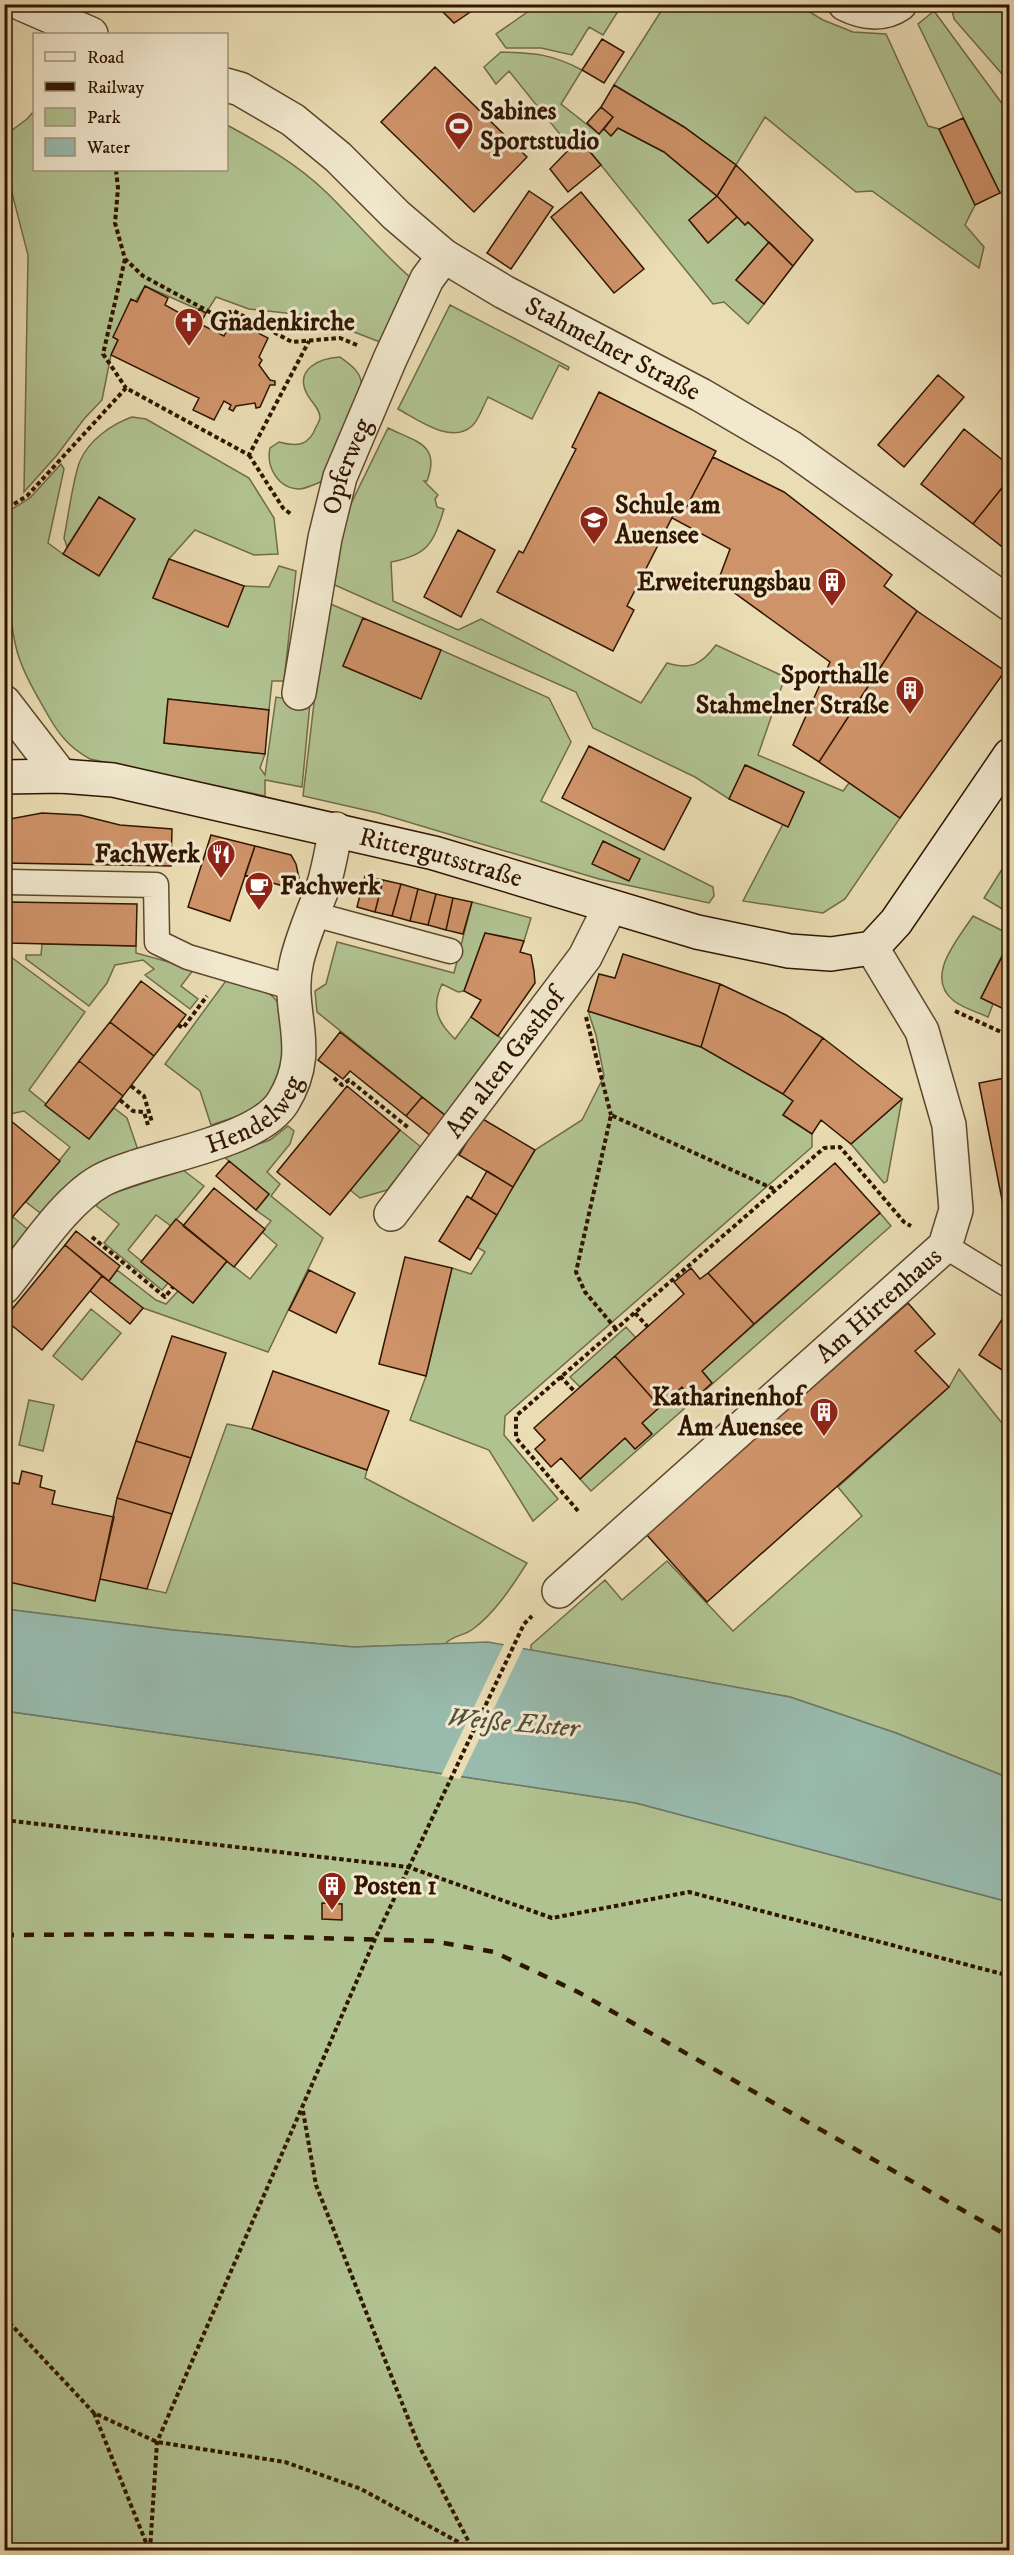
<svg xmlns="http://www.w3.org/2000/svg" width="1014" height="2555" font-family="'IM FELL DW Pica',serif">
<rect width="100%" height="100%" fill="#eadcb3"/>
<filter id="stains"><feTurbulence type="fractalNoise" baseFrequency=".00333" numOctaves="4"/><feColorMatrix values="0 0 0 0 .2 0 0 0 0 .09 0 0 0 0 .02 0 0 0 .5 -.17"/></filter>
<radialGradient id="worn" r=".72"><stop offset=".6" stop-color="#630" stop-opacity="0"/><stop offset="1" stop-color="#630" stop-opacity=".3"/></radialGradient>
<path fill="#b1c291" stroke="#706c48" stroke-width="1.5" d="M539,4H622V5L603,35L589,27L572,55L541,48H506L496,34Z
M665,5H798L823,20L853,32L886,34L928,126L939,129L975,205L965,225L984,247L979,268L872,191L856,192L765,117L736,165L684,127L614,85Z
M951,5H1009V82L954,19Z
M934,11L1009,113V185L1000,193L918,24Z
M501,52C535,53 552,54 582,70L561,104L599,134L604,129L611,136L618,128L664,152L717,196L689,220L708,243L737,217L745,225L748,222L769,242L736,280L764,304L748,324L724,302L713,304L580,139L571,148L509,71L496,84L484,67Z
M34,111V170H226L227,125C262,144 297,164 326,192C355,220 380,251 411,278L385,344L313,316L249,309L216,297L206,313L145,286L113,337L118,340L111,355L102,400L84,419L57,455L24,492L28,255L5,166L4,136L27,119Z
M450,305L569,367L568,370L559,365L532,419L488,397C483,406 479,420 472,426C451,445 417,419 398,409Z
M340,357C348,363 359,370 361,381C363,403 337,457 328,479C319,482 309,488 300,489C278,489 266,467 270,448L279,442C297,447 309,446 316,427C317,426 320,419 320,418C320,408 311,402 307,394C294,369 320,358 340,357Z
M132,417L146,419L249,478L274,518L278,554L254,555L195,530L169,559L153,597L227,626L244,586L269,587L279,566L296,571L284,681H272L269,710L168,699L164,743L265,754L260,768L265,775L276,697L310,703L302,787L265,780V796L90,759C68,747 57,732 45,710C33,689 20,667 15,643C6,600 10,554 9,511L30,498L61,464L64,469L48,543L63,554L134,519L99,497L67,547L64,538C68,518 73,478 80,461C89,440 112,424 132,417Z
M388,428C416,442 441,444 427,481H424L438,495L435,499L437,507L444,509C433,544 428,555 391,562L393,601L458,630L481,619L641,703L667,663C691,670 701,665 716,645L785,677L758,755L843,791L849,783L900,818L845,899L823,913L743,901L783,824L788,826L804,792L746,765L729,799L695,777L593,728L576,692L328,582L344,518Z
M326,602L363,618L343,666L441,650L549,698L571,742L541,801L713,887L714,896L709,903L599,879L378,813L303,796Z
M1009,858V913L984,898Z
M472,902L531,918L524,941L485,933L464,991L458,992L442,984C431,1007 437,1022 455,1039L471,1017L502,1039L446,1116L317,1012L315,991L326,984L337,942L454,973Z
M9,912L7,954L85,1012L29,1090L89,1139L114,1108L127,1118L138,1150L88,1169L73,1179L43,1215L26,1202L70,1147L24,1111L5,1115L4,916Z
M973,916L1009,934V941L981,998L993,1004L988,1017C977,1012 963,1008 954,1001C923,977 959,938 973,916Z
M42,944L136,946V953L194,969L181,986L198,999L190,1009L145,975L154,969L143,960L115,965L107,983L89,1006L26,959V955H41Z
M228,978C248,984 270,987 280,1006L287,1055L273,1094L250,1112L211,1125L200,1091L165,1064Z
M588,1011L701,1047L783,1094L793,1101L783,1115L812,1134V1147L505,1416L504,1435L558,1499L533,1521L489,1450L410,1420L426,1376L452,1268L471,1274L485,1252L477,1247L535,1150L582,1120L604,1076L596,1035Z
M902,1099L887,1181L884,1183L851,1144Z
M288,1126L294,1131L290,1144L267,1172L280,1184L271,1196L323,1238L268,1352L143,1308L109,1281L117,1270L156,1300L166,1304L178,1291L193,1303L227,1261L250,1279L277,1245L262,1232L271,1221L256,1210L269,1194L223,1156L270,1140Z
M400,1130L421,1147L387,1190L360,1198L350,1190Z
M183,1170L204,1186L171,1226L156,1215L128,1250L168,1283L162,1290L104,1243L119,1224L94,1204L108,1195Z
M880,1213L891,1226L591,1491L580,1479L625,1438L635,1449L652,1434L642,1423L682,1387L693,1399L712,1383L702,1371Z
M13,1217L30,1231L5,1262V1227Z
M91,1309L121,1333L82,1380L53,1356Z
M626,1327L636,1338L580,1387L570,1377Z
M959,1369L1009,1432V1778L896,1733L790,1697L531,1650V1645L605,1580L622,1600L667,1561L733,1631L862,1516L838,1487L949,1387Z
M29,1400L54,1405L43,1451L19,1445Z
M227,1424L252,1429L367,1470L365,1478L527,1563C513,1585 495,1613 473,1629C464,1636 453,1635 445,1644L353,1647L173,1630L5,1609V1581L100,1579L166,1593Z
M5,1711L326,1756L636,1803L1009,1902V2550H5Z"/>
<path fill="#98bbae" stroke="#6e7968" stroke-width="1.5" d="M5,1609L173,1630L353,1647L488,1642L790,1697L896,1733L1009,1778V1902L636,1803L326,1756L5,1711Z"/>
<path fill="#eadcb3" d="M505,1642L524,1646L460,1779L441,1776Z"/>
<path fill="#cf9369" stroke="#301500" stroke-width="1.5" d="M447,4H482L454,23L443,12Z
M511,4H528L516,12Z
M602,39L624,52L604,83L582,70Z
M435,67L527,157L474,212L381,122Z
M614,85L684,127L736,165L717,196L664,152L618,128L611,136L604,129L613,117L601,107Z
M601,107L613,117L599,134L587,123Z
M963,118L1000,193L975,205L939,129Z
M579,139L601,165L568,192L550,169Z
M736,165L813,240L793,266L748,222L745,225L717,196Z
M529,191L553,207L511,269L487,253Z
M581,192L644,269L614,293L551,217Z
M717,196L737,217L708,243L689,220Z
M769,242L793,266L764,304L736,280Z
M145,286L168,298L165,305L192,320L199,309L206,313L200,324L224,336L233,320L268,338L259,357L262,360L259,365L270,380L275,381V385H270L260,407L256,408L255,403L236,406L233,411L229,409L231,405L224,401L214,420L193,410L199,398L111,355L118,340L113,337L131,299L137,302Z
M938,375L964,397L904,467L878,445Z
M599,392L716,451L687,506L680,502L627,606L634,610L613,651L497,592L519,551L523,553L576,449L572,447Z
M964,429L1010,466V478L973,524L921,484Z
M713,457L784,492L892,575L884,586L917,611L819,762L793,745L830,662L718,581L730,549L672,518L680,502L687,506Z
M1009,479H1010V553L973,524Z
M99,497L135,519L99,576L63,554Z
M458,530L495,550L461,617L424,597Z
M169,559L244,586L228,627L153,598Z
M917,611L1005,671L900,818L819,762Z
M363,618L441,650L421,699L343,666Z
M168,699L269,710L265,754L164,743Z
M589,746L691,798L664,850L562,798Z
M745,765L804,792L788,827L729,799Z
M42,813L80,815L120,825L172,829L171,866L4,863V820Z
M211,835L255,846L230,921L188,907Z
M603,841L640,859L629,881L592,864Z
M255,846L291,855L296,864L299,878L297,890L245,875Z
M365,876L383,880L375,912L357,907Z
M383,880L401,884L392,916L375,912Z
M401,884L418,889L410,921L392,916Z
M418,889L436,894L428,925L410,921Z
M436,894L453,898L446,930L428,925Z
M453,898L472,902L463,934L446,930Z
M9,902L137,904L136,946L8,943Z
M485,933L524,941L520,952L531,955L534,971L535,983L498,1036L471,1017L481,1000L464,991Z
M1010,941V1012L981,998Z
M623,954L720,984L701,1047L588,1011L599,974L615,978Z
M141,981L186,1015L154,1056L110,1022Z
M720,984L786,1015L823,1038L783,1094L701,1047Z
M110,1022L154,1056L123,1096L79,1061Z
M340,1032L422,1097L406,1116L350,1071L343,1079L318,1060Z
M823,1038L902,1099L851,1144L821,1120L812,1134L783,1115L793,1101L783,1094Z
M79,1061L123,1096L89,1139L45,1105Z
M1010,1077V1215H1005L979,1083Z
M347,1086L400,1130L330,1215L277,1172Z
M422,1097L446,1116L431,1136L406,1116Z
M5,1116L60,1161L4,1227V1117Z
M481,1118L535,1150L513,1187L459,1155Z
M229,1161L269,1194L256,1210L216,1176Z
M835,1163L880,1213L754,1324L708,1273Z
M487,1171L513,1187L497,1215L471,1199Z
M214,1188L265,1229L234,1267L183,1226Z
M467,1196L497,1215L470,1260L439,1241Z
M176,1219L227,1261L193,1303L141,1262Z
M76,1231L120,1266L109,1281L65,1245Z
M65,1245L102,1276L42,1350L4,1319Z
M405,1257L452,1268L426,1376L379,1364Z
M691,1268L700,1279L708,1273L754,1324L702,1371L712,1383L693,1400L682,1387L660,1407L615,1356L684,1294L674,1282Z
M309,1270L355,1293L336,1333L289,1310Z
M102,1276L143,1308L130,1324L90,1291Z
M908,1303L935,1334L915,1351L949,1387L707,1602L646,1534Z
M1010,1307V1375L979,1355Z
M172,1336L226,1353L191,1458L136,1441Z
M615,1356L660,1407L642,1423L652,1434L635,1449L625,1438L580,1479L561,1458L551,1467L535,1449L545,1440L534,1428Z
M273,1371L389,1411L367,1470L252,1429Z
M136,1441L191,1458L172,1514L117,1498Z
M22,1471L42,1476L40,1487L55,1491L52,1504L114,1517L95,1601L4,1581V1481L19,1484Z
M117,1498L172,1514L147,1589L100,1579Z
M322,1903L342,1904V1920L322,1919Z"/>
<g fill="none" stroke-linecap="round" stroke-linejoin="round">
<g stroke="#5e472d" stroke-width="27">
<path id="lane" d="M9,882L156,885L157,942L188,957L294,988
M313,914L450,951
M945,1246L1010,1286"/>
</g>
<g stroke="#5e472d" stroke-width="36">
<g id="street">
<path d="M22,4L91,34"/>
<path d="M845,4C863,13 883,16 900,4"/>
<path id="s1" d="M226,85L240,89L293,120L338,157L396,215L444,256L504,292L701,395L790,447L1010,604"/>
<path id="s2" d="M299,693L325,538L340,477L390,359L427,279L444,256"/>
<path d="M4,702L61,776"/>
<path id="s3" d="M391,1214L585,957L610,907"/>
<path id="s4" d="M4,1287C32,1253 65,1200 102,1180C148,1156 256,1145 283,1102C317,1047 284,1013 297,960C303,935 314,911 323,887C329,868 332,848 336,829"/>
<path id="s5" d="M559,1591L945,1246L956,1210L949,1125L922,1031L872,948"/>
</g>
</g>
<g stroke="#301500" stroke-width="36">
<g id="secondary">
<path id="s6" d="M4,777L61,776L113,780L434,853L697,932L789,951L831,954L872,948L896,922L1010,755"/>
</g>
</g>
<path stroke="#301500" stroke-width="4" stroke-dasharray="4.5 3" stroke-linecap="butt" d="M116,170L118,188L115,223L125,259L143,276L217,316L234,311L292,342L340,338L357,345
M125,259L103,354L126,388
M249,455L283,508L292,515
M14,504L27,496L126,388L249,455L309,341
M955,1011L1010,1036
M586,1017L611,1115
M178,1025L183,1028L207,996
M334,1078L342,1085L349,1080L410,1129
M131,1086L144,1096L152,1122
M120,1100L133,1111L144,1112L148,1125
M92,1237L165,1297L173,1287
M635,1313L648,1327
M616,1329L585,1292L576,1272L611,1115L776,1190
M560,1376L575,1392
M578,1511L516,1438V1416L824,1148L840,1147L904,1222L911,1226
M4,1820L408,1867L552,1918L689,1892L1010,1976
M303,2111L316,2185L419,2446L473,2550
M4,2317L94,2413L157,2442L285,2462L361,2489L473,2550
M94,2413L149,2550
M150,2550L157,2442L375,1939L524,1624L532,1616"/>
<use href="#lane" stroke="#f1e8ce" stroke-width="24"/>
<use href="#street" stroke="#f1e8ce" stroke-width="33"/>
<use href="#secondary" stroke="#f1e8ce" stroke-width="33"/>
<path stroke="#301500" stroke-width="4.5" stroke-dasharray="10 10" stroke-linecap="butt" d="M4,1935L167,1934L433,1941L494,1952L578,1992L1010,2237"/>
</g>
<defs>
<g id="stadium-pin" transform="scale(1.5)"><path d="M0 17L-7.5 6A9.5 9.5 0 1 1 7.5 6Z" fill="#8f2418" stroke="#f1e8ce"/><path d="M0-5a6.5 5 0 1 0 0 10a6.5 5 0 1 0 0-10ZM-3.5-1.8h7v3.6h-7Z" fill="#fff"/></g>
<g id="church-pin" transform="scale(1.5)"><path d="M0 17L-7.5 6A9.5 9.5 0 1 1 7.5 6Z" fill="#8f2418" stroke="#f1e8ce"/><path d="M-1.2-6h2.4v3.5h3.3v2.4h-3.3V6h-2.4V-.1h-3.3v-2.4h3.3Z" fill="#fff"/></g>
<g id="school-pin" transform="scale(1.5)"><path d="M0 17L-7.5 6A9.5 9.5 0 1 1 7.5 6Z" fill="#8f2418" stroke="#f1e8ce"/><path d="M0-5L7-2L0 1L-7-2ZM-4 1L0 2.5L4 1V4Q0 6-4 4Z" fill="#fff"/></g>
<g id="building-pin" transform="scale(1.5)"><path d="M0 17L-7.5 6A9.5 9.5 0 1 1 7.5 6Z" fill="#8f2418" stroke="#f1e8ce"/><path d="M-4-6H4V6H1V3H-1V6H-4ZM-2.5-4.3h1.7v1.8h-1.7ZM.8-4.3h1.7v1.8H.8ZM-2.5-1h1.7V.8h-1.7ZM.8-1h1.7V.8H.8Z" fill="#fff"/></g>
<g id="restaurant-pin" transform="scale(1.5)"><path d="M0 17L-7.5 6A9.5 9.5 0 1 1 7.5 6Z" fill="#8f2418" stroke="#f1e8ce"/><path d="M-5-6h1v4h1v-4h1v4h1v-4h1v5L-1.5 .5V6h-2V.5L-5-1ZM5-6V6H3V1.5H1.5Q1.5-4 5-6Z" fill="#fff"/></g>
<g id="cafe-pin" transform="scale(1.5)"><path d="M0 17L-7.5 6A9.5 9.5 0 1 1 7.5 6Z" fill="#8f2418" stroke="#f1e8ce"/><path d="M-5.5-4.5H6V0H3Q3 3.5 0 3.5H-2.5Q-5.5 3.5-5.5 0ZM3-3.2v2h1.7v-2ZM-6 4.5H4V6H-6Z" fill="#fff"/></g>
</defs>
<g fill-rule="evenodd">
<use href="#stadium-pin" x="459" y="126"/>
<use href="#church-pin" x="189" y="322"/>
<use href="#school-pin" x="594" y="520"/>
<use href="#building-pin" x="832" y="582"/>
<use href="#building-pin" x="910" y="690"/>
<use href="#restaurant-pin" x="221" y="854"/>
<use href="#cafe-pin" x="259" y="886"/>
<use href="#building-pin" x="824" y="1412"/>
<use href="#building-pin" x="332" y="1886"/>
</g>
<g text-anchor="middle" dominant-baseline="central" stroke-width="6" stroke-linejoin="round" paint-order="stroke">
<g font-size="26" font-weight="bold" fill="#301500" stroke="#f1e8ce" text-anchor="start">
<text x="480" y="111">Sabines<tspan x="480" dy="30">Sportstudio</tspan></text>
<text x="210" y="322">Gnadenkirche</text>
<text x="615" y="505">Schule am<tspan x="615" dy="30">Auensee</tspan></text>
<text x="811" y="582" text-anchor="end">Erweiterungsbau</text>
<text x="889" y="675" text-anchor="end">Sporthalle<tspan x="889" dy="30">Stahmelner Straße</tspan></text>
<text x="200" y="854" text-anchor="end">FachWerk</text>
<text x="280" y="886">Fachwerk</text>
<text x="803" y="1397" text-anchor="end">Katharinenhof<tspan x="803" dy="30">Am Auensee</tspan></text>
<text x="353" y="1886">Posten 1</text>
</g>
<g font-size="26" fill="#301500" stroke="#f1e8ce">
<text stroke="none"><textPath href="#s1" startOffset="472">Stahmelner Straße</textPath></text>
<text stroke="none"><textPath href="#s2" startOffset="232">Opferweg</textPath></text>
<text stroke="none"><textPath href="#s6" startOffset="446">Rittergutsstraße</textPath></text>
<text stroke="none"><textPath href="#s3" startOffset="189">Am alten Gasthof</textPath></text>
<text stroke="none"><textPath href="#s4" startOffset="315">Hendelweg</textPath></text>
<text stroke="none"><textPath href="#s5" startOffset="429">Am Hirtenhaus</textPath></text>
</g>
<g font-size="27" font-style="italic" fill="#544f3d" stroke="#f1e8ce">
<text transform="translate(513 1723) rotate(5)">Weiße Elster</text>
</g>
</g>
<rect width="1014" height="2555" fill="none" stroke="#eadcb3" stroke-width="24"/>
<rect x="6" y="6" width="1002" height="2543" fill="none" stroke="#301500" stroke-width="3"/>
<rect x="12" y="12" width="990" height="2531" fill="none" stroke="#301500" stroke-width="1.5"/>
<rect x="33" y="33" width="195" height="138" fill="#f1e8ce" stroke="#a4947c" stroke-width="1.5"/>
<rect x="45" y="52" width="30" height="9" fill="#f1e8ce" stroke="#a4947c" stroke-width="1.5"/>
<text x="87" y="63" font-size="18" fill="#301500">Road</text>
<rect x="45" y="82" width="30" height="9" fill="#301500" stroke="#a4947c" stroke-width="1.5"/>
<text x="87" y="93" font-size="18" fill="#301500">Railway</text>
<rect x="45" y="108" width="30" height="18" fill="#b1c291" stroke="#a4947c" stroke-width="1.5"/>
<text x="87" y="123" font-size="18" fill="#301500">Park</text>
<rect x="45" y="138" width="30" height="18" fill="#98bbae" stroke="#a4947c" stroke-width="1.5"/>
<text x="87" y="153" font-size="18" fill="#301500">Water</text>
<rect width="100%" height="100%" filter="url(#stains)"/>
<rect width="100%" height="100%" fill="url(#worn)"/>
</svg>
